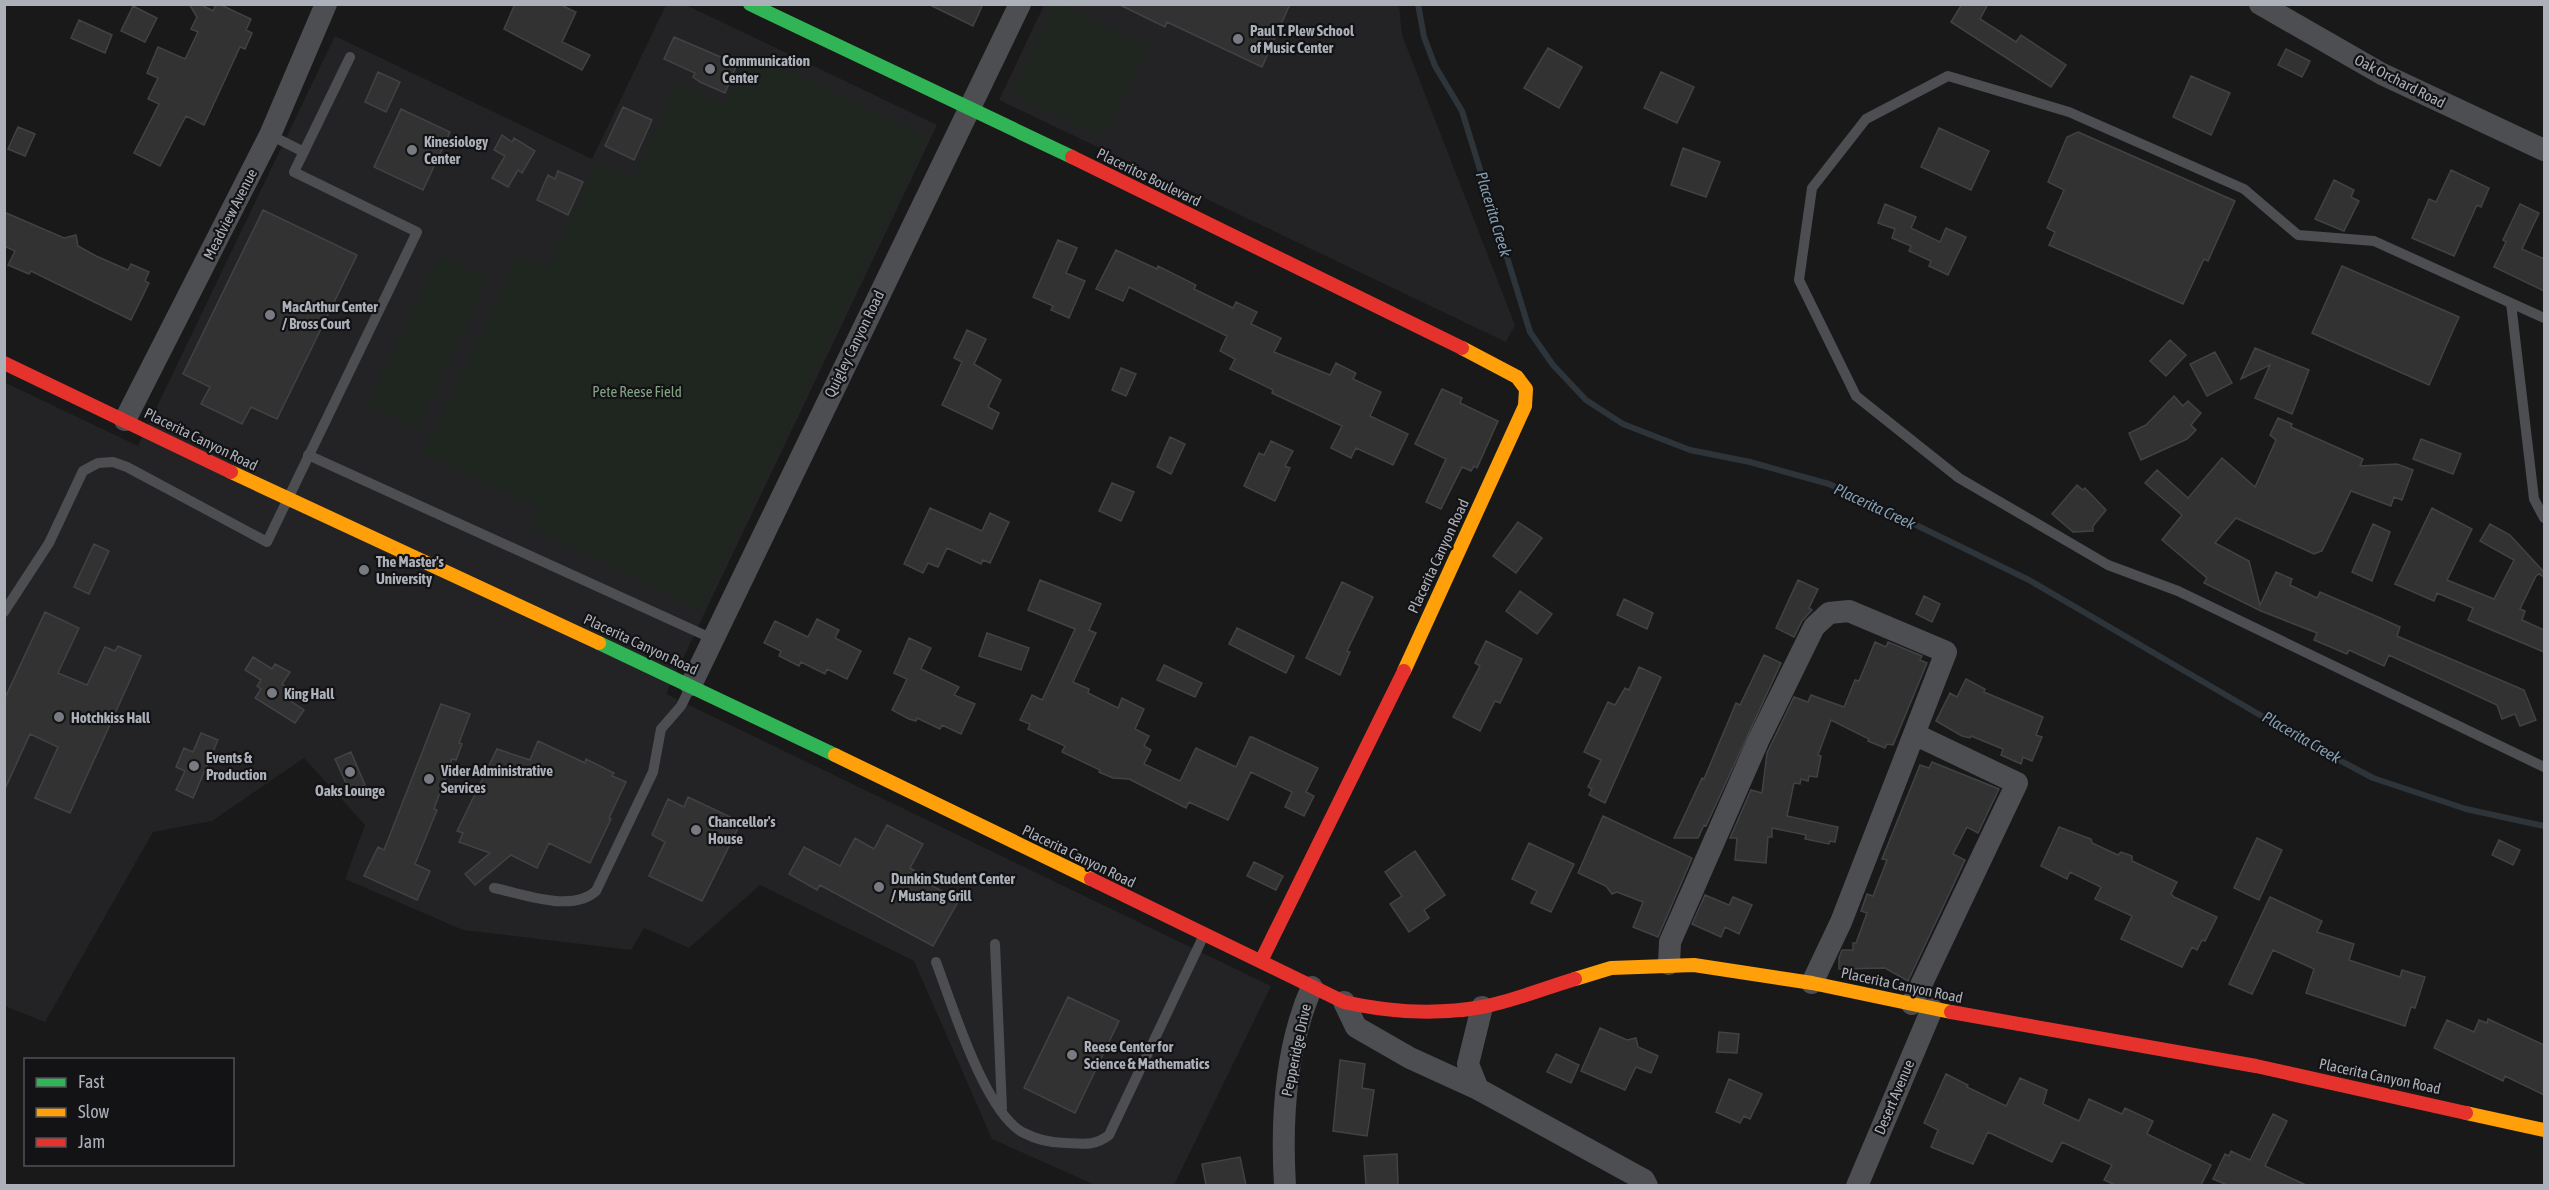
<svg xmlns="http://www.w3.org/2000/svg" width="2549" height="1190" font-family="'Asap Condensed',sans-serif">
<rect width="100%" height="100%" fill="#191919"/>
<path fill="#232325" d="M666,5H686L937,125L666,694L1271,986L1174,1185H1095L992,1139L914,961L760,885L689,948L644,928L631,950L463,930L345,879L365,825L304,758L212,821L153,832L45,1022L5,1006L4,382L138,446L335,36L592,159Z
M1044,5H1399L1402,35L1515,325L1506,342L999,100Z"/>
<path fill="#1f2620" d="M1054,4L1061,5L1148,46L1103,138L1011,94Z
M749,52L928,137L701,610L531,528L540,509L423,453L518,255L546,268L597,163L632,179L678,82L724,104Z
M439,255L489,279L417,429L367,405Z"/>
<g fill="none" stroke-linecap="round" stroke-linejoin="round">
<path stroke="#2d353b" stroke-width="6" d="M1418,4L1424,37L1435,66L1462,111L1530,332L1553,365L1586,400L1623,424L1690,450L1750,462L1829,484L1912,523L2029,580L2313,746L2373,778L2466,809L2544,826"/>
</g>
<path fill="#323233" stroke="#414245" stroke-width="1.5" d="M189,4H200L213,11L216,4H219L251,19L246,30L252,33L245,49L240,47L204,125L186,116L160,166L134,153L159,104L148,99L158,78L147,73L158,47L185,59L198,32L191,29L197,17Z
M515,4H559L576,12L562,42L590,55L582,70L504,29Z
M928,4H983L973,26Z
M1118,4H1290L1262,67L1167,22L1165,27Z
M1962,4H1988L1980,19L2016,42L2021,35L2066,65L2051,87L1951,22Z
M133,6L157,18L145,42L121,31Z
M79,20L112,35L105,53L71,38Z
M674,37L737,64L725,93L700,82L693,77L695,73L664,59Z
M1548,48L1582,67L1559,108L1524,88Z
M2286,49L2310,61L2302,77L2278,65Z
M378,72L400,82L386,112L365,102Z
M1661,72L1694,87L1677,123L1644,108Z
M2191,76L2230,93L2211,135L2173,117Z
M623,107L652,120L634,160L605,146Z
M401,109L450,132L423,190L374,167Z
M18,127L35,134L25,156L8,149Z
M1939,128L1989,151L1971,190L1921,167Z
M2078,132L2235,201L2208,261L2204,259L2183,304L2049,245L2055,232L2047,228L2064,190L2048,182L2067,137Z
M502,135L512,142L514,138L535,151L522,173L518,170L508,187L492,178L505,156L494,150Z
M1683,148L1720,162L1706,197L1671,185Z
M2451,170L2489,188L2481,207L2477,205L2454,256L2412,238L2429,199L2436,202Z
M558,171L583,182L568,215L537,200L548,175L555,179Z
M2334,180L2354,190L2351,197L2359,201L2344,231L2315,219Z
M1885,204L1916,217L1911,228L1940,242L1946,228L1966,237L1948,275L1929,266L1931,261L1909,251L1911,246L1892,238L1895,229L1878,223Z
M2520,204L2539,213L2522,249L2544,259V291L2494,267L2506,242L2503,240Z
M263,210L357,255L277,419L251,407L242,424L201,404L210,387L183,374Z
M4,212L64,238L76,235L78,246L96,256L128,270L131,264L149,272L145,281L149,283L131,320L31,271L29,274L8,265L15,251L4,246Z
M1058,240L1077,248L1066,273L1085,281L1069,318L1051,310L1053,306L1033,297Z
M1116,250L1157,269L1158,266L1196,285L1194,289L1233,308L1236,302L1257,312L1251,324L1281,338L1274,352L1330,375L1336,363L1356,373L1353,379L1381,392L1370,416L1408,434L1393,465L1356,448L1351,458L1331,448L1342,426L1272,393L1273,390L1230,369L1235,359L1220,351L1227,336L1129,287L1123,301L1096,289Z
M2342,266L2459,317L2429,385L2312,333Z
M967,330L986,339L974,364L1001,380L988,407L999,413L992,429L942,405L962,362L954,358Z
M2170,340L2186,355L2166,376L2150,361Z
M2255,348L2309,370L2292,414L2255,398L2270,365L2241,379Z
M2215,352L2232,383L2207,396L2190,364Z
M1121,368L1136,374L1126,396L1112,390Z
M1442,389L1462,398L1460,403L1498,421L1477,468L1474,466L1471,471L1462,467L1441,509L1426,502L1446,459L1415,444Z
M2174,396L2183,406L2188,401L2201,413L2191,425L2196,430L2187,439L2141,460L2129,433L2146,425Z
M2278,418L2292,424L2291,427L2363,459L2360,466L2397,464L2413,470L2402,500L2394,497L2391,506L2351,491L2322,551L2314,554L2236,518L2215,543L2249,561L2260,605L2276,572L2292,579L2290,585L2317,598L2320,592L2378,617L2400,627L2397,636L2524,690L2536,720L2520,726L2515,714L2502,719L2497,705L2389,655L2384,666L2349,650L2347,654L2314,640L2317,633L2261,611L2204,583L2207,578L2162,540L2182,515L2145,483L2157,470L2188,498L2222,458L2255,487L2276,440L2270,435Z
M1170,437L1185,444L1171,474L1157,467Z
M2421,439L2461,454L2453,474L2413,459Z
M1271,441L1293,451L1285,466L1290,468L1275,501L1244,486L1259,453L1264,455Z
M1112,483L1134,492L1121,521L1099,511Z
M2077,485L2083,490L2085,488L2106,510L2093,526V531L2073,532L2052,514Z
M930,508L982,531L990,513L1009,522L990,563L983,560L981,564L947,548L938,567L928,563L923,573L904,564Z
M2432,508L2472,529L2447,580L2494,599L2514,560L2480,541L2490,524L2510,535L2544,572V577L2539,574L2536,576L2520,609L2525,611L2522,620L2544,630V652L2468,620L2473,608L2437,593L2434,601L2395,584Z
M1518,522L1542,538L1516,573L1493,556Z
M2373,524L2390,532L2372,581L2352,572Z
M94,544L109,551L89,594L74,587Z
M1040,580L1101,604L1089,630L1096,633L1073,682L1089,689L1088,693L1118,708L1122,698L1144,709L1135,729L1149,736L1144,746L1151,750L1144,764L1180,781L1196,748L1236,767L1250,737H1252L1318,768L1306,792L1314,796L1304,816L1285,807L1292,792L1251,772L1228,820L1189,802L1186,808L1129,779L1113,778L1099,772L1100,770L1062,752L1065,746L1028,729L1030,724L1020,720L1032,695L1042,700L1075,629L1028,610Z
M1798,580L1818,589L1809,608L1812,610L1802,621L1794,637L1776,628Z
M1342,582L1373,597L1347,651L1350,652L1340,675L1306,658Z
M1520,591L1552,614L1537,634L1506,611Z
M1924,596L1940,604L1932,622L1916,614Z
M1624,599L1653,613L1647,629L1617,615Z
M45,612L79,628L58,673L87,685L105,647L115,651L118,646L141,656L70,813L35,798L58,747L30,734L4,791V700Z
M817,619L839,630L835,638L861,651L847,679L827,669L825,674L801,662L799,666L779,656L781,651L764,643L775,621L808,637Z
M1237,628L1294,656L1286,673L1229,644Z
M987,633L1029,648L1021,670L979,656Z
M909,638L931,648L921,669L959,687L954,695L975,704L961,734L942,725L940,729L917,718L916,721L909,719L892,710L907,679L894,673Z
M1486,641L1522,659L1500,703L1495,701L1480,731L1453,717L1480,666L1475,663Z
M1875,642L1886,647L1888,642L1922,656L1920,660L1927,663L1893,745L1887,744L1885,748L1868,741L1869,739L1831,720L1818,755L1821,756L1817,777L1809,776L1808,781L1801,779L1800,784L1794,783L1787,816L1838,827L1835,842L1830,841L1829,844L1805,839L1806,835L1772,828V837H1768L1766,863L1735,860L1737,838H1730L1751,790L1762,793L1767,753L1794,697L1808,702L1811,695L1844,707L1855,680L1859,681Z
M1764,655L1781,663L1706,826L1704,825L1698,838H1674L1702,778L1704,779L1736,703L1740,705Z
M253,657L272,669L275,664L290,672L282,684L288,688L283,696L304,710L295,723L255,698L261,689L257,686L261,680L245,670Z
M1164,665L1202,683L1195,697L1157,680Z
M1639,667L1661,677L1605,803L1589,795L1592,789L1588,787L1601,760L1584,752L1608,702L1615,705L1625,688L1629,690Z
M1966,679L1985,689L1984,692L2043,717L2036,735L2042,737L2032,761L2023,757L2021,764L2001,755L2003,749L1971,736L1970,738L1962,736L1936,721L1950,693L1957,697Z
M441,704L470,714L459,743L462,744L456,760L452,759L434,809L437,810L415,864L430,871L417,900L364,876L378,847L384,850Z
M201,733L218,740L193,798L176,790L185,771L176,767L184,748L193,752Z
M538,741L585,763L586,759L614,773L612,776L626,782L609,818L611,819L590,863L549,843L537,868L511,855L475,885L465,874L490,853L459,842L463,833L457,831L497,749L530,760Z
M351,752L365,785L350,792L335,759Z
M1932,762L1999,789L1978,833L1967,827L1953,854L1965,860L1908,981L1885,968L1839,969V958L1842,950H1853V943H1856L1867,913L1861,911L1867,894L1873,896L1887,860L1882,859L1920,765L1929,768Z
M688,797L741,822L702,901L649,876L665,842L652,835L668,799L684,807Z
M1603,816L1692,858L1658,937L1633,927L1643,902L1617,892L1612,894L1606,886L1578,873Z
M887,825L923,844L910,868L926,877L923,881L959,900L933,946L820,885L817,890L789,874L804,847L840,866L855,838L874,849Z
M2059,827L2091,839L2092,843L2118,855L2121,852L2132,856V861L2177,882L2171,894L2174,897L2217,917L2205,941L2202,940L2197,950L2192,947L2182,967L2121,939L2132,916L2095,899L2101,887L2070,872L2067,879L2041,866Z
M2257,838L2282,850L2259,900L2234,888Z
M2499,840L2520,850L2513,865L2492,855Z
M1529,843L1574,864L1551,912L1531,903L1537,891L1512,879Z
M1415,851L1445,895L1424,910L1429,918L1409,932L1390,904L1402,896L1385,872Z
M1254,862L1283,876L1276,890L1247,876Z
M1705,895L1729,905L1733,897L1752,905L1739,934L1725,927L1721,937L1692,924Z
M2270,897L2322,921L2317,932L2354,944L2349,960L2400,977L2402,970L2425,977L2415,1008L2411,1007L2405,1026L2306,993L2314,969L2273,950L2252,994L2229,984Z
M1068,997L1119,1021L1075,1113L1024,1088Z
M2488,1019L2544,1045V1095L2505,1076L2503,1081L2434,1048L2447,1020L2474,1032L2479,1020L2487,1023Z
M1600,1028L1627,1040L1636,1038L1638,1047L1658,1056L1651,1073L1636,1067L1625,1090L1581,1071Z
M1719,1032L1739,1034L1737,1053L1717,1052Z
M1556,1054L1579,1065L1571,1083L1547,1072Z
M1340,1060L1365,1064L1362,1088L1374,1090L1367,1136L1333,1131Z
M1946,1074L1968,1085L1967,1087L2006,1106L2020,1078L2047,1090L2043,1104L2079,1121L2089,1099L2122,1114L2125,1108L2153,1121L2147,1134L2211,1165L2201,1185H2115L2104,1180L2112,1165L2062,1142L2052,1162L1988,1132L1973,1164L1931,1147L1938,1130L1924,1123Z
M1729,1079L1762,1094L1750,1119L1744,1116L1740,1123L1716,1112Z
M2273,1114L2287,1121L2265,1166L2306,1185H2227L2213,1179L2225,1154L2229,1156L2231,1151L2250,1160Z
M1397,1154L1398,1185H1366L1364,1156Z
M1240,1157L1246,1185H1206L1202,1164Z"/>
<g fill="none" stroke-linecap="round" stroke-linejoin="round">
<path stroke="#4d4e52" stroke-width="10" d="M270,135L304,152
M2511,303L2534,499L2544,518
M2544,318L2374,241L2298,235L2244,189L2069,112L1948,76L1866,119L1812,188L1799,280L1856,396L1959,478L2108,565L2178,591L2544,767
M308,455L713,639
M4,612L49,543L83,471L98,463L113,462L127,467L267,542L417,232L294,172L350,57
M494,888C524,894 572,913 596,891L653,772L661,729L681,706L690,688
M995,944L1002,1109
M936,962C952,1004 984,1110 1022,1132C1035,1139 1051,1143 1066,1143C1084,1144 1095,1146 1109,1135L1204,935"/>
<path stroke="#4d4e52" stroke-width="22" d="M2260,4L2382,74L2544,150
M125,420L270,135L326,4
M691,685L1020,4
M1669,964L1670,942L1758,741L1814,627L1829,613L1849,611L1946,652L1841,922L1812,983
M1344,1002L1356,1027L1410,1058L1478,1089
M1912,1004L2017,783L1914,734
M1482,1007L1468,1064L1478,1089L1644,1180L1647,1186
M1285,1186C1281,1119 1285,1048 1312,987
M1857,1186L1932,1009"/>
<path stroke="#30b455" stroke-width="14" d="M750,4L1072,157
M599,643L835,755"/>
<path stroke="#ff9f0a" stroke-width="14" d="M231,472L599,643
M1404,671L1525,406L1526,389L1517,377L1462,348
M835,755L1091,879
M1575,979L1611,968L1694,965L1812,983L1951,1012
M2466,1113L2544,1130"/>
<path stroke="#e5322d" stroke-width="14" d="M1072,157L1462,348
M4,363L231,472
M1091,879L1344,1002C1388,1012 1437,1015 1482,1007C1513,1001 1545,988 1575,979
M1261,961L1404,671
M1951,1012L2256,1066L2466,1113"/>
</g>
<g fill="#787b81" stroke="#131315" stroke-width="2">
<circle cx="1238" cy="39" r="6"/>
<circle cx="710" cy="69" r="6"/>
<circle cx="412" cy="150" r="6"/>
<circle cx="270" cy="315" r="6"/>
<circle cx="364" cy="570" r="6"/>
<circle cx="272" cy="693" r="6"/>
<circle cx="59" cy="717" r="6"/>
<circle cx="194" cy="766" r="6"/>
<circle cx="350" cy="772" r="6"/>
<circle cx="429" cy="779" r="6"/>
<circle cx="696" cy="830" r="6"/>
<circle cx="879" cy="887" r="6"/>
<circle cx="1072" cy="1055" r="6"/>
</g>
<g text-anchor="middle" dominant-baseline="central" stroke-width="4.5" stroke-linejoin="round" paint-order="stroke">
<g font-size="15" font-weight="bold" fill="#abb0b9" stroke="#131315" text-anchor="start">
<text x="1250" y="30">Paul T. Plew School<tspan x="1250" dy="17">of Music Center</tspan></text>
<text x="722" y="60">Communication<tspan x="722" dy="17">Center</tspan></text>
<text x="424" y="141">Kinesiology<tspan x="424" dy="17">Center</tspan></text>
<text x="282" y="306">MacArthur Center<tspan x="282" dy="17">/ Bross Court</tspan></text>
<text x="376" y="561">The Master's<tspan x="376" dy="17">University</tspan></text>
<text x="284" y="693">King Hall</text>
<text x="71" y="717">Hotchkiss Hall</text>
<text x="206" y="757">Events &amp;<tspan x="206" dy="17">Production</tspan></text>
<text x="441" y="770">Vider Administrative<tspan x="441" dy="17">Services</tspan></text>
<text x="350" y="790" text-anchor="middle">Oaks Lounge</text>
<text x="708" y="821">Chancellor's<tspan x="708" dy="17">House</tspan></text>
<text x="891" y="878">Dunkin Student Center<tspan x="891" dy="17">/ Mustang Grill</tspan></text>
<text x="1084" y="1046">Reese Center for<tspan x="1084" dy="17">Science &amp; Mathematics</tspan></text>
</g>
<g font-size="15" fill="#abb0b9" stroke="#131315">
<text transform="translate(2400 81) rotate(27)">Oak Orchard Road</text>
<text transform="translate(1149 177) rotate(26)">Placeritos Boulevard</text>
<text transform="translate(230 214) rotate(-63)">Meadview Avenue</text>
<text transform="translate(854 344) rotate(-64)">Quigley Canyon Road</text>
<text transform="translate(201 439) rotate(26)">Placerita Canyon Road</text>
<text transform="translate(1438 556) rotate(-65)">Placerita Canyon Road</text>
<text transform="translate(641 644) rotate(25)">Placerita Canyon Road</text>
<text transform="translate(1079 856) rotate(26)">Placerita Canyon Road</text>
<text transform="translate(1902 985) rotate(12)">Placerita Canyon Road</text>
<text transform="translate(1296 1050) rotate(-78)">Pepperidge Drive</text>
<text transform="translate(2380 1076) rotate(12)">Placerita Canyon Road</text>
<text transform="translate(1894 1097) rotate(-67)">Desert Avenue</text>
</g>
<g font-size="15" fill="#83a384" stroke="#131315">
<text x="637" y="391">Pete Reese Field</text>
</g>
<g font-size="16" font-style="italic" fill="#849eb2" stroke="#131315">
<text transform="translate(1494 214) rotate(73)">Placerita Creek</text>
<text transform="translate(1875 506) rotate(25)">Placerita Creek</text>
<text transform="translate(2302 737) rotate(30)">Placerita Creek</text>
</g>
</g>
<rect width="2549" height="1190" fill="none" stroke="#abb0b9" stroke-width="12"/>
<rect x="24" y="1058" width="210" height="108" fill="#131315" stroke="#505257" stroke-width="1.5"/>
<rect x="36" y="1078" width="30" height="9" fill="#30b455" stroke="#505257" stroke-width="1.5"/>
<text x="78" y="1088" font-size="18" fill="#abb0b9">Fast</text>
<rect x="36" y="1108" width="30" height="9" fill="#ff9f0a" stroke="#505257" stroke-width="1.5"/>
<text x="78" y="1118" font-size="18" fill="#abb0b9">Slow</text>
<rect x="36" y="1138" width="30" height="9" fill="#e5322d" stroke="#505257" stroke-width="1.5"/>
<text x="78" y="1148" font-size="18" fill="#abb0b9">Jam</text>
</svg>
